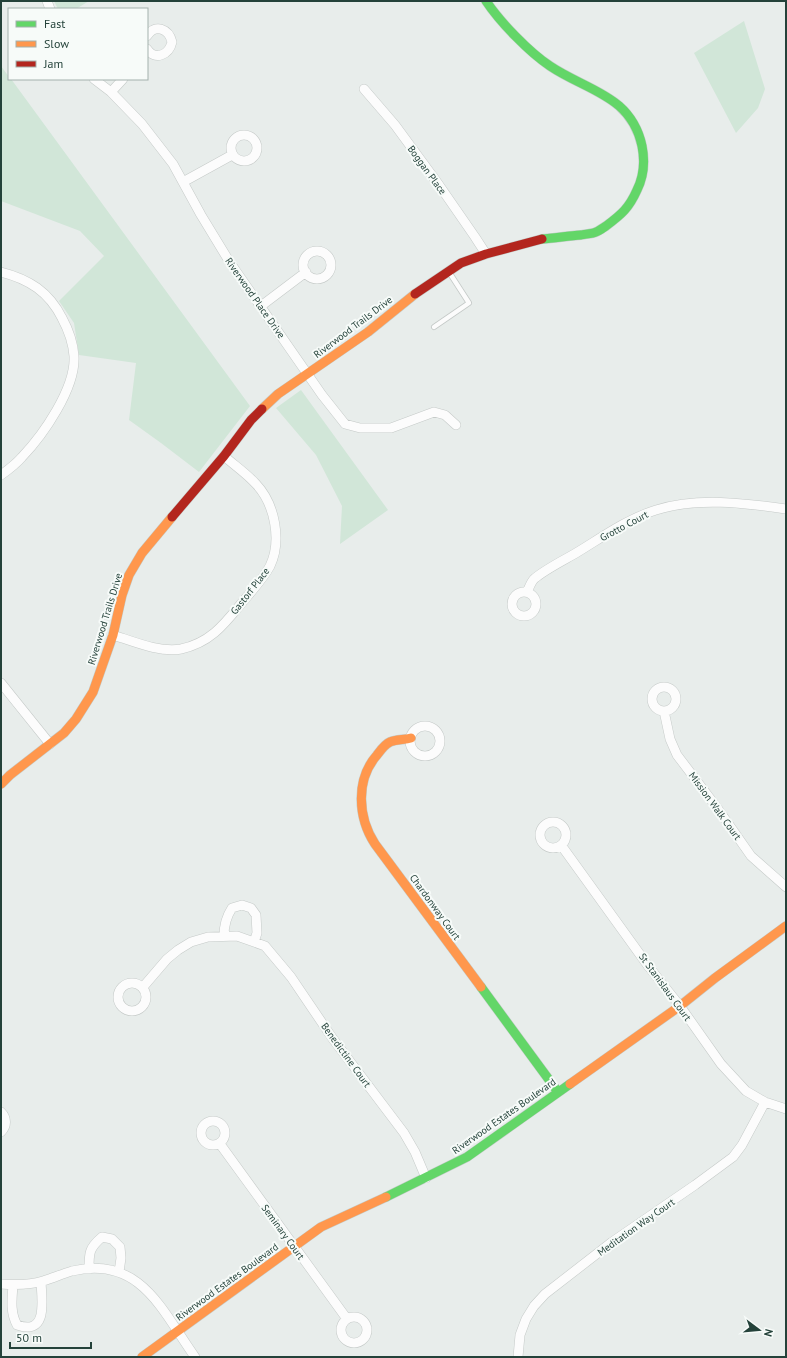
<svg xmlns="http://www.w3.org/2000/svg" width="787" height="1358" font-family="'PT Sans',sans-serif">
<rect width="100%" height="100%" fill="#e8edeb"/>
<path fill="#d1e6d8" d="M54,1H89L76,9H58Z
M744,21L765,89L758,108L736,133L694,53Z
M1,66L9,77V79H11L14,83L250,406L199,472L161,443L129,420L136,363L79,355L74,323L59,301L104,256L80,231L1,201Z
M301,390L388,510L340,544L342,506L316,455L276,408Z"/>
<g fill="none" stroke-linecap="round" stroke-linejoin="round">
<g stroke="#c5cac8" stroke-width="6">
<path id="lane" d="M434,327L469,303L449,272"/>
</g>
<g stroke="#c5cac8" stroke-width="10">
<path id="street" d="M47,1L50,9
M147,36C155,23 169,29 172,42C169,55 155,61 147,49
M94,79L111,92L142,124L173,164L201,215L229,261L322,395L345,424L360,428H391L434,412L445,415L456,425
M364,89L395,125L439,185L475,237L486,254
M111,92L123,79
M231 148a13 13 0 1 1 26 0a13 13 0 1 1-26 0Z
M183,182L232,155
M303 265a14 14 0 1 1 28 0a14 14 0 1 1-28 0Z
M1,272C29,279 49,292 62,318C68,329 73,343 74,356C76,388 43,435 22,457C16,464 8,470 1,475
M261,306L306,272
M527,592C529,588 531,582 534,579C544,570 564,560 576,553C601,538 627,519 656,510C697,497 744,503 786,509
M512 604a12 12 0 1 1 24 0a12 12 0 1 1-24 0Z
M113,635C132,641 160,653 181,649C209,643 223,626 240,605C250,593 263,579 270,566C282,541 275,504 256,484C246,473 234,465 224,456
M1,683L50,744
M652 699a12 12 0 1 1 24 0a12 12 0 1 1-24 0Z
M664,711L670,739L677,755L718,809L751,856L786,887
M410 741a15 15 0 1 1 30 0a15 15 0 1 1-30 0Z
M540 835a13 13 0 1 1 26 0a13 13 0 1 1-26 0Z
M561,845L649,967L680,1006L721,1064L746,1091L765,1102L786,1109
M224,936C224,925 226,917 232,908L242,905L251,908L256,915L257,933L254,942
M118 997a14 14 0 1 1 28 0a14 14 0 1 1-28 0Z
M143,987L167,959L178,950L191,942L208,937L237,936L265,946L291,977L333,1039L404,1133L415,1152L426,1178
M1,1112C7,1118 7,1126 1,1132
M201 1133a12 12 0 1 1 24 0a12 12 0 1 1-24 0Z
M220,1144L347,1319
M89,1269C89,1253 89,1248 102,1237L112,1239L120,1247L121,1258L119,1272
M1,1284C14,1285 30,1285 43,1281C53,1278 62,1274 72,1271C141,1255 162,1311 195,1357
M13,1285C12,1299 10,1312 17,1325C48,1336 42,1301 41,1282
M341 1330a13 13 0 1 1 26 0a13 13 0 1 1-26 0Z
M518,1357L520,1335L526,1319L534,1306L545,1294L612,1242L695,1185L733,1157L742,1145L765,1102"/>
</g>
<g stroke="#c3cbc8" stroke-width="10">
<path id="fast" d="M486,1C500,22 529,52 550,66C587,91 631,95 642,146C645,161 644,176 637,190C629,208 622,214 606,226C603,228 599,231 596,232C592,234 585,234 581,235C568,236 555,238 542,239
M481,987L558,1092
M386,1197L467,1157L570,1084"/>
</g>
<g stroke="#c3cbc8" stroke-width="10">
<path id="slow" d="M262,409L278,394L368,332L415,294
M411,738C404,740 396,739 390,742C385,744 380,751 377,755C355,780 358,818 375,844L481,987
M1,784L10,775L64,733L76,719L93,692L113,635L122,595L129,575L142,553L172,517
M570,1084L680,1006L715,978L786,926
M142,1357L321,1227L386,1197"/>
</g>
<g stroke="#c3cbc8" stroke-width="10">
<path id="jam" d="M415,294L461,263L486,254L542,239
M172,517L224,456L251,420L262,409"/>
</g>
<use href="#lane" stroke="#fcfcfc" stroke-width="4.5"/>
<use href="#street" stroke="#fcfcfc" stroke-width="9"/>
<use href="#fast" stroke="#63d668" stroke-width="9"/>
<use href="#slow" stroke="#ff974d" stroke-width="9"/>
<use href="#jam" stroke="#b3261e" stroke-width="9"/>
</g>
<g text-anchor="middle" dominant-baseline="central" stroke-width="4" stroke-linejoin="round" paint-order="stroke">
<g font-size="10" fill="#24423a" stroke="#f7fbf9">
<text transform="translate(427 170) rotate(54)">Boggan Place</text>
<text transform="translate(255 298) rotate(55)">Riverwood Place Drive</text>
<text transform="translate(353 327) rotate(-37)">Riverwood Trails Drive</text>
<text transform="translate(624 526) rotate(-28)">Grotto Court</text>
<text transform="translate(250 591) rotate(-52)">Gastorf Place</text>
<text transform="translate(105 619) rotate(-73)">Riverwood Trails Drive</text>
<text transform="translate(715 806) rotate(54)">Mission Walk Court</text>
<text transform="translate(435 907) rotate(54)">Chardonway Court</text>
<text transform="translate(665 987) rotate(54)">St Stanislaus Court</text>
<text transform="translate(346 1055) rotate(54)">Benedictine Court</text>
<text transform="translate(504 1116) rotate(-35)">Riverwood Estates Boulevard</text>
<text transform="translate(636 1227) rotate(-35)">Meditation Way Court</text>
<text transform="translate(283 1232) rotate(54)">Seminary Court</text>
<text transform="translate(227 1282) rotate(-36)">Riverwood Estates Boulevard</text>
</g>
</g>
<rect width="787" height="1358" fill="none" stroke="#24423a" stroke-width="4"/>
<rect x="8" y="8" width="140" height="72" fill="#f7fbf9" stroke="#a3b1ad"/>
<rect x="16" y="21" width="20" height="6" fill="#63d668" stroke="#a3b1ad"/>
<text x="44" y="28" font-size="12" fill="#24423a">Fast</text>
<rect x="16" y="41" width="20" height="6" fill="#ff974d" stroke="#a3b1ad"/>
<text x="44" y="48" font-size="12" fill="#24423a">Slow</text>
<rect x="16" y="61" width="20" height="6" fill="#b3261e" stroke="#a3b1ad"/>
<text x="44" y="68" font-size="12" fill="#24423a">Jam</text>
<g transform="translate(759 1330) rotate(106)" stroke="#f7fbf9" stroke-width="3" paint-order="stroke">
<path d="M0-3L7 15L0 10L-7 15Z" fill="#24423a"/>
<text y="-6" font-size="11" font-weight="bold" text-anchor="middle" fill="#24423a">N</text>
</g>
<path d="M10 1342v6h81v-6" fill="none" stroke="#24423a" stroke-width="2"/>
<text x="16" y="1342" font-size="12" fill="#24423a" stroke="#f7fbf9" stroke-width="3" paint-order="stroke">50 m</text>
</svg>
